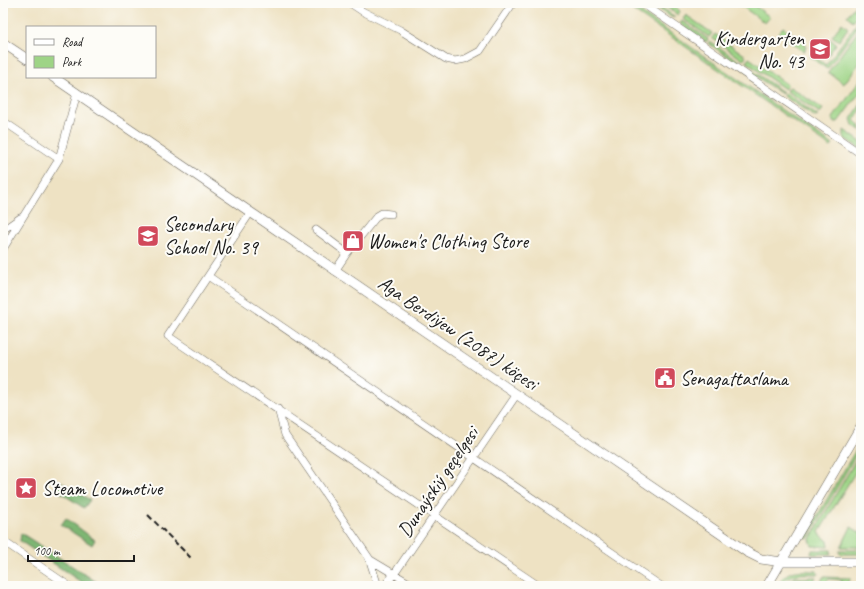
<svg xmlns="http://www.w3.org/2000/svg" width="864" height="589" font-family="Caveat,sans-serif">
<rect width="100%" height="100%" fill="#fdfcf7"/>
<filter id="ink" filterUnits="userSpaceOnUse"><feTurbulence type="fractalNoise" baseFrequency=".025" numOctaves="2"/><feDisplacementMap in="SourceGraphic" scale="8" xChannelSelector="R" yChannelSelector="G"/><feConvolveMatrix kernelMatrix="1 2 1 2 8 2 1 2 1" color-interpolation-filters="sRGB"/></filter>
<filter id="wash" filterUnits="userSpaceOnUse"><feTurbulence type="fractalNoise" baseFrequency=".012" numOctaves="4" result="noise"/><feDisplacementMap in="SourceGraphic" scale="16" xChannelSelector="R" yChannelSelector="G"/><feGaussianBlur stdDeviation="0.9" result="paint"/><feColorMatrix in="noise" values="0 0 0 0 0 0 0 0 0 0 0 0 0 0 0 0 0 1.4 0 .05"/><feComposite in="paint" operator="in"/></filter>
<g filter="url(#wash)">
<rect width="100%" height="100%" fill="#eee2c3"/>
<path fill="#9ed486" stroke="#5d7851" d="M622,3H627L833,145L831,147Z
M650,3H655L675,17H671Z
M661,3H672L680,11L678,15Z
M742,3H751L770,17L765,23L740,5Z
M857,3H861V11L853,21L847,16Z
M686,15L712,33L709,37L683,19Z
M861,18V22L827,69L810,57L818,46L819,48L813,56L826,65Z
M682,21L708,39L706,42L680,24Z
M842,23L848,28L839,41L832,36Z
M783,27L803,41L806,47L804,52L778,33Z
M861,27V61L844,84L828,72Z
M715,34L746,56L743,60L712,38Z
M830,39L836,44L827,57L820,52Z
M710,41L742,63L740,65L708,43Z
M749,58L788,85L785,89L746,62Z
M744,65L783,92L782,94L742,67Z
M861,79V91L838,122H833V118Z
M790,87L823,109L820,113L787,91Z
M786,93L818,116L815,117L784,96Z
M861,104V110L854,120L861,127V131L853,125L851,119Z
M844,130L861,142V149L844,138Z
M861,441V446L808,538L805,537Z
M861,451V463L819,532L821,535L828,541L829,547L812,546L810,539Z
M851,527L861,533V547H841Z
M812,550H831V554H811Z
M840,550H861V554H840Z
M817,571L818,574C802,574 789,571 780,586H777C788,567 798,571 817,571Z
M816,577L811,586H782L793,578Z
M823,577L851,578L846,586H839L842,580L829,579L824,585L821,582Z"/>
<path fill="#7eb673" stroke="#4d6948" d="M60,481L90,500L84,508L55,489Z
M66,518L95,540L92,545L61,525Z
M21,533L103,586H87L20,541Z"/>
</g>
<g filter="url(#ink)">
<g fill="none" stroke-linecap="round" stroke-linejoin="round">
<g stroke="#666156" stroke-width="8">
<path id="minor" d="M350,3L362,11L400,30L446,59L455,61L465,59L480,51L513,3
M642,3L861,154
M3,121L59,159
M250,213L168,336L539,586
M3,230L20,218
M316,230L347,253
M3,249L59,159L77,93
M335,271L347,253L377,216L382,213L391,214
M208,276L661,586
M278,409L285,435L369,558L378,586
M3,541L69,586
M369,559L414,586
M384,586L395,573L517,394"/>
</g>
<g stroke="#666156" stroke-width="10">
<path id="tertiary" d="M3,43L27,59
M53,77L747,552L761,559L782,562H861
M767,586L861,426"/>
</g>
<use href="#minor" stroke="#fff" stroke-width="7"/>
<use href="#tertiary" stroke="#fff" stroke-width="9"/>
<path stroke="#1c1c1c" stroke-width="2" stroke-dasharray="6 3" stroke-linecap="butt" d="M148,515L192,559"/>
</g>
</g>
<defs>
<g id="school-square" transform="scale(1.15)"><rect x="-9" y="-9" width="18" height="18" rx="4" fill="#d1495b" stroke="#fdfcf7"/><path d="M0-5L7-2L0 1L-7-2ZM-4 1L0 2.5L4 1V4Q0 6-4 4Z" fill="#fff"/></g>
<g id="shop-square" transform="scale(1.15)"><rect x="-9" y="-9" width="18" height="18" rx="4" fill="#d1495b" stroke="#fdfcf7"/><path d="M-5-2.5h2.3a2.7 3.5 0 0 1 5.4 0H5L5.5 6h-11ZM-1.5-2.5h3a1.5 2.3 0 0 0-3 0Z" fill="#fff"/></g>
<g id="civic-square" transform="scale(1.15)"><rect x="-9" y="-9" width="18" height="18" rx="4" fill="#d1495b" stroke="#fdfcf7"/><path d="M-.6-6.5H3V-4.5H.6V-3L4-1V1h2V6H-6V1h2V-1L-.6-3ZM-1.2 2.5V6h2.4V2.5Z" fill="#fff"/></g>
<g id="sight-square" transform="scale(1.15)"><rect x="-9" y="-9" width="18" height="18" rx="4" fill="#d1495b" stroke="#fdfcf7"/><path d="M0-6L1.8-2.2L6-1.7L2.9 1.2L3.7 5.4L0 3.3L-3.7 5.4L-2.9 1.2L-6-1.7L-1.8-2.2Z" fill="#fff"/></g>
</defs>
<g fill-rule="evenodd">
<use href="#school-square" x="820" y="49"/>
<use href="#school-square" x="148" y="236"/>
<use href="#shop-square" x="353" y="241"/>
<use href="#civic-square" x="665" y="378"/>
<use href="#sight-square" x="26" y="488"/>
</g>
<g text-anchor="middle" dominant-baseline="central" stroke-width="4" stroke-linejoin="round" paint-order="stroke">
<g font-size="20" fill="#1c1c1c" stroke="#fdfcf7" text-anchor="start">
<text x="804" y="38" text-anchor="end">Kindergarten<tspan x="804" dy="23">No. 43</tspan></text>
<text x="164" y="224">Secondary<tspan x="164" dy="23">School No. 39</tspan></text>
<text x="368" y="241">Women's Clothing Store</text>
<text x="680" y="378">Senagattaslama</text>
<text x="42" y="488">Steam Locomotive</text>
</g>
<g font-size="20" fill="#1c1c1c" stroke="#fdfcf7">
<text transform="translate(458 333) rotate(34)">Aga Berdiýew (2087) köçesi</text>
<text transform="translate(438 482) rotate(-56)">Dunaýskiý geçelgesi</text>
</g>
</g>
<rect width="864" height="589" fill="none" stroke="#fdfcf7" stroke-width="16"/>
<rect x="26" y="26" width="130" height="52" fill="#fdfcf7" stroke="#a3a29f"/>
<rect x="34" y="39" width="20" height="6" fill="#ffffff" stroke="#a3a29f"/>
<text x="62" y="46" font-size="12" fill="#1c1c1c">Road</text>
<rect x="34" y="56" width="20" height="12" fill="#9ed486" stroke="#a3a29f"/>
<text x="62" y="66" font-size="12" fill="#1c1c1c">Park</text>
<path d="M28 555v6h106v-6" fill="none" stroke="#1c1c1c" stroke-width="2"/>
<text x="34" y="555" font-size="12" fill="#1c1c1c" stroke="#fdfcf7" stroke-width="3" paint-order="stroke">100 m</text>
</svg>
